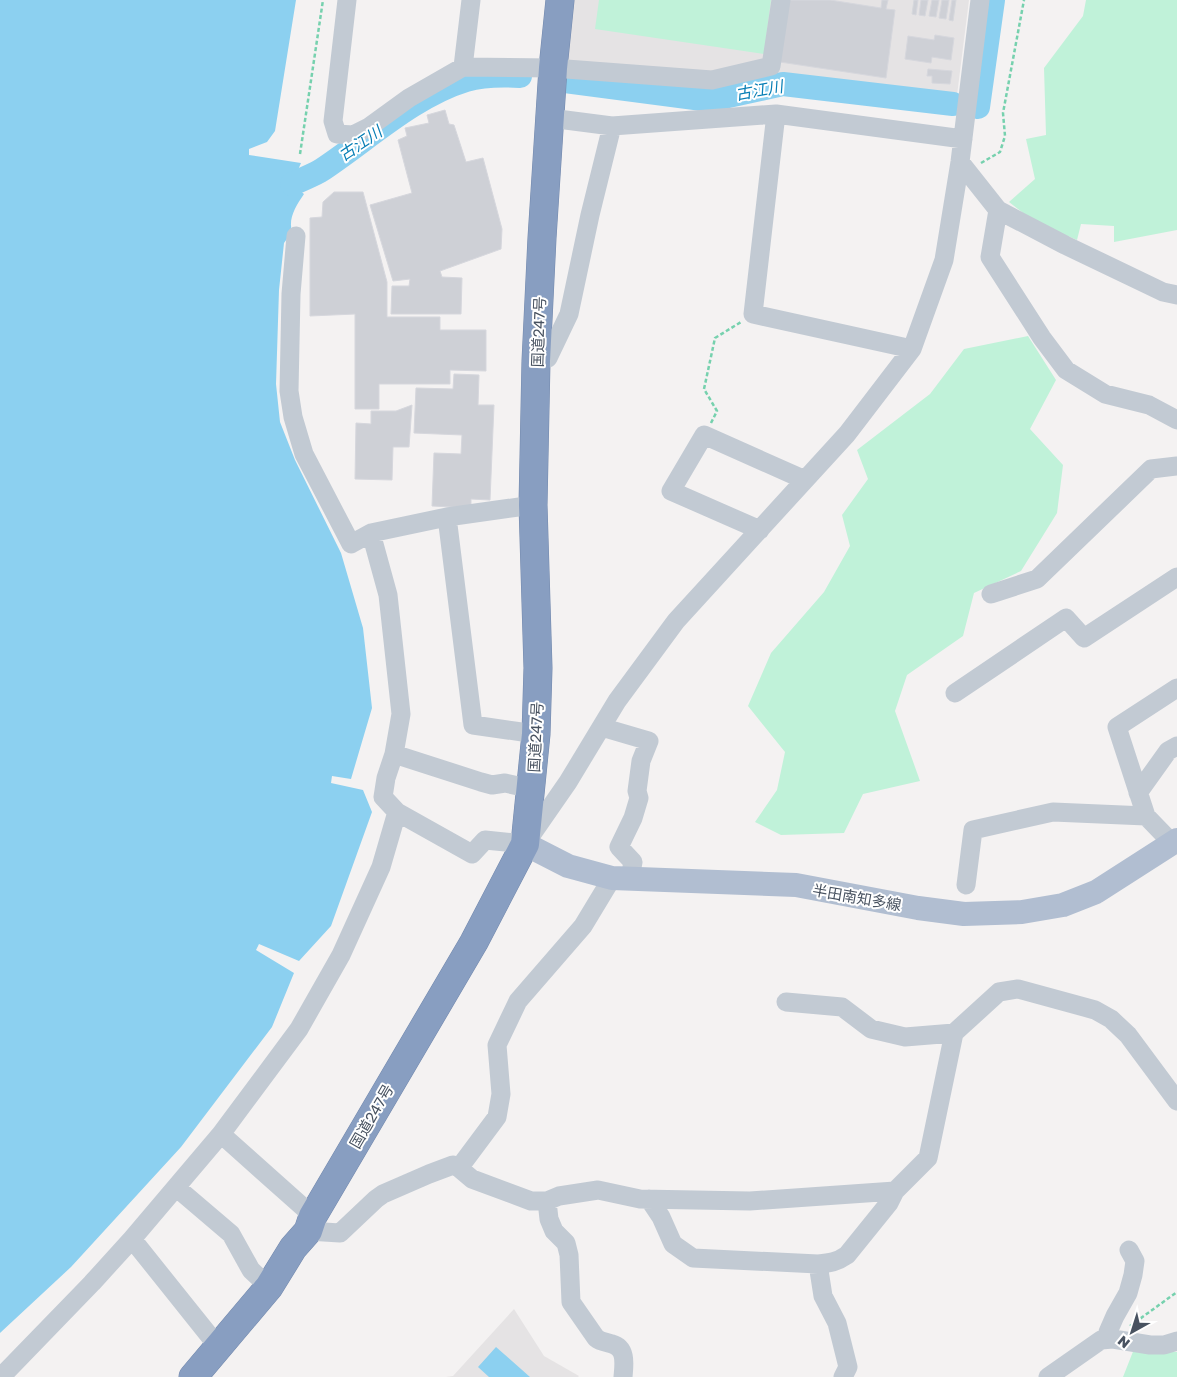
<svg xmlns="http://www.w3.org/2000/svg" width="1177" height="1377" font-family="'Golos Text','Noto Sans JP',sans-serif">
<rect width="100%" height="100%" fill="#f4f2f2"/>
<path fill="#e5e3e4" d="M571,0H969L957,95L779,74L714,89L563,77Z
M514,1309L544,1356L579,1376L578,1377H446L453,1376Z"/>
<path fill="#c0f2d9" d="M599,0H771L764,54L595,29Z
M1086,0H1177V230L1114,242V226L1081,224L1077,240L1035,222L1009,202L1035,179L1026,139L1046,135L1044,68L1083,16Z
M1028,336L1056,380L1030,429L1063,465L1057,513L1021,571L974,593L963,636L907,675L895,711L920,781L863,794L844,833L781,835L755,822L777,790L785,752L748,706L771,653L824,592L850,546L842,515L868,479L857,450L930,394L964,349Z
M1134,1349L1177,1352V1377H1123Z"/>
<path fill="#8cd0f0" d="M0,0H296L275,131L267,142L249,149V155L301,163L292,184L304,194C296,206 288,218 292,232L284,243L279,290L276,384L280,422L295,460L341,553L363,628L372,708L351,779L332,776L331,783L363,790L372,812L331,926L299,961L259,944L256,950L294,973L272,1027L181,1147L71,1267L0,1333Z
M496,1347L530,1377H489L478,1367Z"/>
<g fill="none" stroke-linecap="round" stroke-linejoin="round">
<path stroke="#8cd0f0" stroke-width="24" d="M565,81L710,100L783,84L953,104
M978,107L993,0
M292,184C301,180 311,176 320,171C366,141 413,96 466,80C483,75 502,75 520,76"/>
</g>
<path fill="#ced0d6" stroke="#d6d7dd" d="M789,0H830L881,8L882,0H888L886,9L895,10L886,78L780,62Z
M914,0H918L916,15L912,14Z
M921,0H928L925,16L919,15Z
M932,0H939L936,17L929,16Z
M942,0H949L946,19L939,18Z
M952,0H956L953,21L949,20Z
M935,35L954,38L951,60L932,57L931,63L905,59L908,36L934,40Z
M928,69L952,71L950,84L932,83V76H927Z
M445,110L449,124L454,125L466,162L483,158L502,229L501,249L440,271L442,277L462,278L461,314H391L392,286H409L410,279L393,281L370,205L412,193L398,140L407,136L405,128L429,123L427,115Z
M334,192H363L387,282V317H440V330H486V371L450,370V384H379V409H355V314L310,316V218L322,217L323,202Z
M454,374L479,375L478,405H494L490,500L471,499V508L432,506L434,453L461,454L462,435L414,433L416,388L453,389Z
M412,405L409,447H393L392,480L355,479L356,423L371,424V411H396Z"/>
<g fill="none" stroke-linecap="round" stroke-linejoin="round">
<g stroke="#7389ad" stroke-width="29">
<path id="highway" d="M193,1377L269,1287L293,1248L308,1231L313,1216L474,942L525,844L536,734L538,668L533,505L536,361L542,238L553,68L560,0"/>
</g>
<path stroke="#76d1ae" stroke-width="2.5" stroke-dasharray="4 2.5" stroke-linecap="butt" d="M300,154L323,0
M981,163L1000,152L1005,136L1003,113L1024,0
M711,423L717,411L704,389L715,338L741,322
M1130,1326L1177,1292"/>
<path stroke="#c2cad3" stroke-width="19" d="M347,0L333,121L337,134L353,135L369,127L409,98L463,67L553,68L712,80L771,66L781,0
M463,67L471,0
M776,114L753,314L912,349
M550,118L612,126L776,114L963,139
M960,162L998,210L1065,245L1163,292L1177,295
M998,210L990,257L1042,338L1066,370L1105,394L1149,405L1177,420
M296,236L291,294L289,391L293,417L304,454L351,544L371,533L447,517L533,505
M536,361L548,358L569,314L590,215L612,126
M447,517L473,725L536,734
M760,530L671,491L704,435L805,480
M371,533L388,595L401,714L394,754L386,778L383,797L397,812L472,854L485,840L525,844L568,782L617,701L676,621L847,434L912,349L944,260L960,162L980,0
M991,594L1037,579L1151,469L1177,466
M955,693L1066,618L1084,638L1177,577
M602,726L608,729L649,741L641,761L637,791L639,798L633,818L619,847L633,862L630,878
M394,754L481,782L492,785L505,783L532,789
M1138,793L1168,751L1177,746
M1172,843L1146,816L1117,727L1177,688
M966,885L973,830L1053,812L1146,816
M786,1002L842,1007L871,1029L905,1037L954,1033
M221,1134L313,1216
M459,1168L497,1117L501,1094L497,1045L518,1001L583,926L612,878
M177,1188L231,1234L251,1270L269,1287
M649,1199L661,1217L673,1244L693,1258L818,1264C830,1263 837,1262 847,1255L889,1203L895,1191L928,1158L954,1033L999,992L1018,989L1095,1010L1111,1019L1128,1035L1177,1101
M547,1201L549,1219L554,1231L566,1243L569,1255L571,1302L596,1338C601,1342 606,1342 612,1344C627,1348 624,1365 623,1377
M308,1231L340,1233L376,1199L383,1194L429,1174L453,1165L459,1168L472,1179L531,1201H547L559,1196L598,1190L640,1199L750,1201L895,1191
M132,1239L212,1339L220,1345
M818,1264L823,1296L837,1323L848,1367L843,1377
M1107,1339L1108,1332L1115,1316L1128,1293L1133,1275L1135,1261L1129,1250
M1,1377L92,1283L132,1239L221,1134L299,1029L341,955L381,867L397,812
M1048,1377L1101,1340L1113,1339L1150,1345H1164L1177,1341"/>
<path stroke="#b1bed1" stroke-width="24" d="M525,844L568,866L612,878L796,885L918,908L964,914L1022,912L1063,905L1096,892L1177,840"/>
<use href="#highway" stroke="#889ec1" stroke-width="28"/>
</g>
<g text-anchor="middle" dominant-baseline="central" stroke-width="4" stroke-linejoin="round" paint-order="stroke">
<g font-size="15" fill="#485260" stroke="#fff">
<text transform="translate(538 332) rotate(-88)">国道247号</text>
<text transform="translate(535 737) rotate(-87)">国道247号</text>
<text transform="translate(857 897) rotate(10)">半田南知多線</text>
<text transform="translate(371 1116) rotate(-60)">国道247号</text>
</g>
<g font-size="16" font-style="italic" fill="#077eb5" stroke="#fff">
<text transform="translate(759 90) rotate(-10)">古江川</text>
<text transform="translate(360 143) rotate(-34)">古江川</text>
</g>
</g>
<g transform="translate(1132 1332) rotate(219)" stroke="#ffffff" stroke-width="4" paint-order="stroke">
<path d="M0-4L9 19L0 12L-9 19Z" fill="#485260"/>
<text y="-8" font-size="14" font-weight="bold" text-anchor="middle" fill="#485260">N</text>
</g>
</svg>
